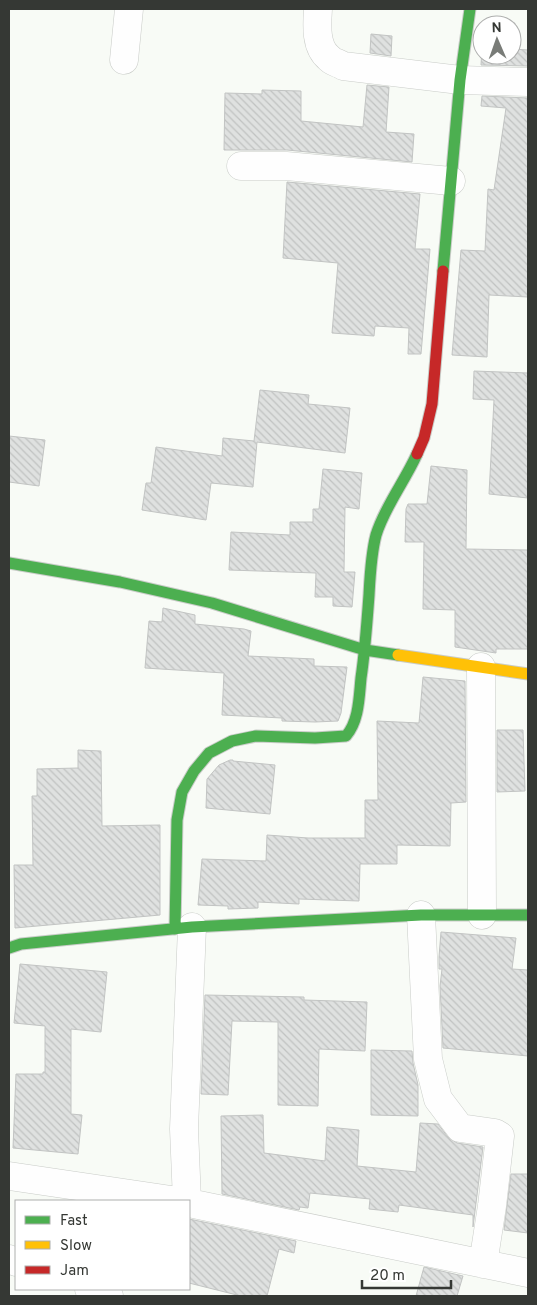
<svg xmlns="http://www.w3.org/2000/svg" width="537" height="1305" font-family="Overpass,sans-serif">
<defs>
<pattern id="building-back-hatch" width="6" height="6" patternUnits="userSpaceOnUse" patternTransform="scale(1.25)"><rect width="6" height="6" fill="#dfe1e0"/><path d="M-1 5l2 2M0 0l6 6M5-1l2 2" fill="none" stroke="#c0c2c1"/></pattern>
</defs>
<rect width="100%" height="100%" fill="#f8fbf6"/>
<path fill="url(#building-back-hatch)" stroke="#c2c4c3" d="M484,21L515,23L513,49L528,50V66L481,65L482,48V55H512V25H484Z
M371,34L392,36L391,56L370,53Z
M367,85L389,87L386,132L414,134L412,162L287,150H224L225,93L262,94V90L301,91V121L363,127Z
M482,96L528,98V297L489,295L487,357L452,355L461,250L485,251L488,189L494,190L506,108L481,106Z
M287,182L420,194L415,249H430L421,354H408L409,328L375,326L374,336L332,333L338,263L283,258Z
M474,371L528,373V498L489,494L494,400L473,399Z
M260,390L309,395L308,404L350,408L345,453L257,442L253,487L211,483L206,520L142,510L146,483H151L156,447L222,456L223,438L254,441Z
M9,436L45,440L39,486L9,482Z
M431,466L467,470L466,549L528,550V649H496V653L455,647V610L423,609L424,542H405L406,509L408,504H427Z
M323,469L362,473L359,509L345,507L344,572H355L352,607L333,606V597H315L316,573L229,570L231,532L290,535V522H313V509H319Z
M163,608L195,615V624L244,629L251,631L248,656L314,659V666L347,667L341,713L338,721L315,722L282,721V718L222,715L224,673L145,668L149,621L162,622Z
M423,677L465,681L466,802L451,803L450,846L397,845V864H360L359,901L299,899V904L258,902V908L228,909V906L198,905L202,859L266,861L267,835L308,838H365V800H378L377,721L419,723Z
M497,730H523L525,791L497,792Z
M78,750L101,751L102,826L160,825V915L15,928L14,865H33L32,796H37V769L78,768Z
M230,760H233V761L275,765L270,814L206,808L207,779L219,765Z
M441,932L516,938L512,969L528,970V1056L443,1048L440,986L442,969H439V957Z
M20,964L107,972L101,1032L71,1029V1114L82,1115L78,1154L13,1148L16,1074H43V1072H45V1026L14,1023Z
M205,995L304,997V1000L367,1002L365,1051L319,1049L318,1106L278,1105V1022L232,1021L228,1095L201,1094Z
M371,1050L412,1051L413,1063L418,1085V1116L371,1115Z
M263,1115L264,1153L325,1161L327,1127L359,1130L357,1166L416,1172L420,1123L438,1124L448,1137L457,1143L483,1147L473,1227V1215L399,1205L398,1212L369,1209L370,1199L310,1193L308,1208L300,1207L299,1210L222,1194L221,1116Z
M511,1174H528V1233L504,1230Z
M189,1219L296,1241L294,1253L279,1249L267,1296H241L189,1283Z
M424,1267L463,1276L457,1296H416Z"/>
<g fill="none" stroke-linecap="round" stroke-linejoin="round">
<g stroke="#c9ccc8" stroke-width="29">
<path id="street" d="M318,9C317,24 315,47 329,58C332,62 339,63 343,66L460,80L528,82
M124,60L129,9
M241,166H286L451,181
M481,667L482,915
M421,915L428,1059L438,1099L460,1128L495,1133L500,1136L492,1206L483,1264
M9,1176L178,1201
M187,1201L184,1129L192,927
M189,1203L528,1273
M9,1259L16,1262
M89,1289L109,1296"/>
</g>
<g stroke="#c9ccc8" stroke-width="13">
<path id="fast" d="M443,271L460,80L470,9
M9,563L120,582L212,603L365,650L398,655
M175,929L177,820L182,792L194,771L209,753L232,741L256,736L315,738L346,736C359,721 359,698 361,678C365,651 367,623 369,595C370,576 371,554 376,535C385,506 405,481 417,454
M9,948L21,944L192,927L421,915H528"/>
</g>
<g stroke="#c9ccc8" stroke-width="13">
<path id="slow" d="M398,655L528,674"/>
</g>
<g stroke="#c9ccc8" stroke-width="13">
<path id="jam" d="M417,454L424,438L432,404L443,271"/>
</g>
<use href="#street" stroke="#fefefe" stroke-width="28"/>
<use href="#fast" stroke="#4caf50" stroke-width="11"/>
<use href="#slow" stroke="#ffc107" stroke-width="11"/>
<use href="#jam" stroke="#c62828" stroke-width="11"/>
</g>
<rect width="537" height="1305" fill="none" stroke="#353834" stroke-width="20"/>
<rect x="15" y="1200" width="175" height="90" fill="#ffffff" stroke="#aeafae"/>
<rect x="25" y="1216" width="25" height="8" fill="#4caf50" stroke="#aeafae"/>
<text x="60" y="1225" font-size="15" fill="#353834">Fast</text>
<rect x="25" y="1241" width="25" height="8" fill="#ffc107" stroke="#aeafae"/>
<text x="60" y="1250" font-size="15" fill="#353834">Slow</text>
<rect x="25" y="1266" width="25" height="8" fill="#c62828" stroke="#aeafae"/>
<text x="60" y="1275" font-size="15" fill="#353834">Jam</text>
<g transform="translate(497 40) rotate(358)"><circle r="24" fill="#ffffff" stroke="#aeafae"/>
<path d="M0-4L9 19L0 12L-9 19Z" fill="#797c78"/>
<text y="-8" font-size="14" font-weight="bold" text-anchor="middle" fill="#353834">N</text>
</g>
<path d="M362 1280v8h89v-8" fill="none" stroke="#353834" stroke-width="2.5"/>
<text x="370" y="1280" font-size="15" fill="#353834" stroke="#ffffff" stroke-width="4" paint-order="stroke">20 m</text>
</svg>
